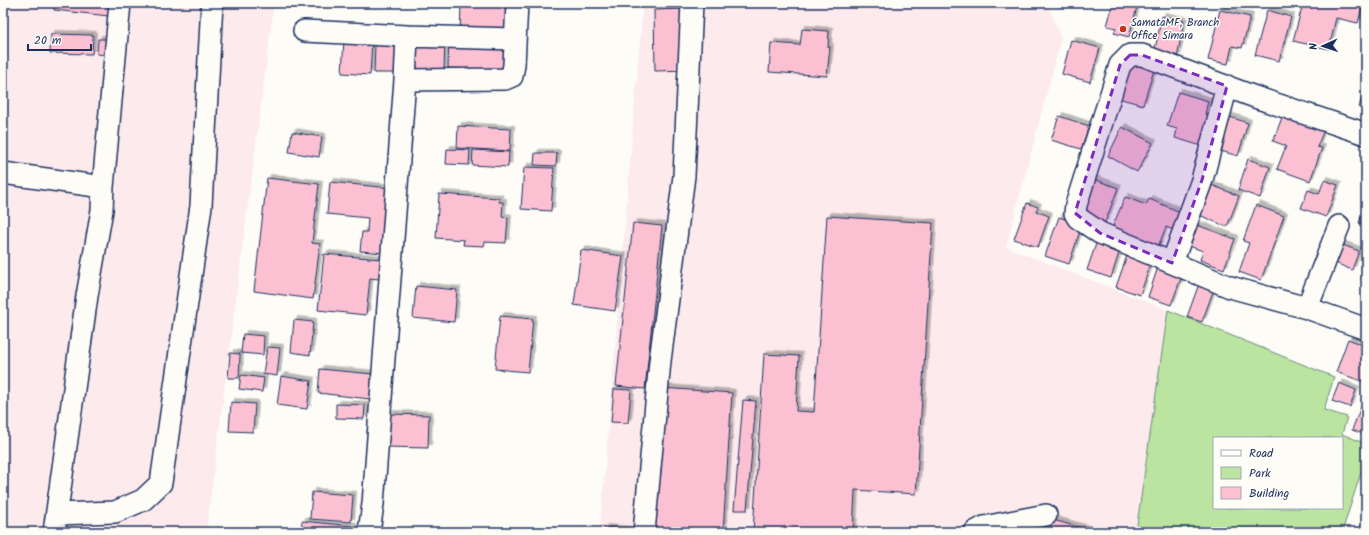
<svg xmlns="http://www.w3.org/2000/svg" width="1369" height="535" font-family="Kalam,sans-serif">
<defs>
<filter id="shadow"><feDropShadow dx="3.5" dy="-3.5" stdDeviation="0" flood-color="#0004"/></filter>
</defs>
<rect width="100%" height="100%" fill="#fdfcf7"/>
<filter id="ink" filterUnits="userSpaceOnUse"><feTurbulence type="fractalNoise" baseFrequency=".025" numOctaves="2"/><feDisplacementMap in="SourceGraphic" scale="8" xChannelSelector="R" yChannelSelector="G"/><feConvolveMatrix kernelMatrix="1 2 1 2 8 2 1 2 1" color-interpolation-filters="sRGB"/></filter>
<g filter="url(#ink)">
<path fill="#fceaec" d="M3,3H274L206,532H3Z
M643,3H1047L1061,39L1006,247L1168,310L1136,532H600Z"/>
<path fill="#bbe4a1" stroke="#6b8a80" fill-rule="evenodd" d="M1168,310L1334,377L1324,410L1347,417L1342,434L1366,444V457L1342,532H1136ZM1214,438H1342V508H1214Z"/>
<path fill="#fbc1d3" stroke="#1b2f5e" filter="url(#shadow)" d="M54,3H110L109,16L54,10Z
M461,3H511L510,37L460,35Z
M1113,3H1138L1129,37L1114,33L1116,28L1107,26Z
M1303,3H1363L1358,23L1336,18L1329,49L1293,41Z
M686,9L687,70L655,71L654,10Z
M1220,10L1250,17L1242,48L1232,46L1228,64L1208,60Z
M1267,10L1291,17L1279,61L1255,55Z
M1162,16L1184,21L1177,58L1154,54Z
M802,29L829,31L828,47H830L827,76L769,72L771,43L800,45Z
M51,34L93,35L92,54L50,53Z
M98,39H107V55L97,54Z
M344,39L372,41L370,75L342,73Z
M449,39L510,41L509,70L448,68Z
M413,40L445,41L444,70L412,69Z
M1071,40L1100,48L1090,82L1062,74Z
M375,43L402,44L401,73H374Z
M1128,62L1154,70L1143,105L1118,98Z
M1366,80V109L1359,108Z
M1178,92L1208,101L1205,114L1214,117L1205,147L1175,138L1177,129L1167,126Z
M1224,115L1248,123L1238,156L1214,149Z
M1283,115L1324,130L1317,147L1322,148L1310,181L1277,169L1286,146L1273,141Z
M1059,116L1089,126L1081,149L1051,140Z
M458,126L511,129L510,151L457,148Z
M1122,127L1153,143L1137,172L1108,156Z
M292,132L322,137L319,157L289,152Z
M447,149L470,150L469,165L446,164Z
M473,150L509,152L508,167L472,165Z
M535,153H557L556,166L534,165Z
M1248,159L1270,167L1260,198L1238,190Z
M524,167L554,168L551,211L521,209Z
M267,178L319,184L312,243L320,244L313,299L254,291Z
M1093,179L1118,188L1105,223L1080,213Z
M1324,180L1338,185L1326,217L1301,208L1308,190L1319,194Z
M330,182L390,188L383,253L360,251L362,232H367L368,218L327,214Z
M1209,184L1239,196L1227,227L1197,214Z
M439,194L499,198V202H503L502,217L508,218L506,243L485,242L484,246L463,245L464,240L436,238Z
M1125,197L1146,205L1149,199L1185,214L1178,232L1166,227L1156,252L1110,233Z
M1366,201V225L1359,223Z
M1027,203L1038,207L1036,211L1049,216L1038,247L1014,239Z
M1256,205L1284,216L1261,280L1239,272L1249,243L1243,241Z
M827,216L933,223L916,494L855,490L853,532H753L764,354L799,356L796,411L814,412Z
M1059,217L1082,225L1069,264L1045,256Z
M633,223L662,226L645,389L616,386Z
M1197,225L1235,239L1224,269L1200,260L1203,251L1189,246Z
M1098,238L1112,243L1109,250L1119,253L1111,278L1087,270Z
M1337,243L1359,251L1352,270L1331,261Z
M1366,244V262L1361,260Z
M581,250L623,256L615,311L574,305Z
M1129,250L1153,258L1140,295L1116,287Z
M324,254L381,259L379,279L370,278L366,315L318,310Z
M1159,264L1183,273L1171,305L1148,297Z
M1366,264V281L1361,279Z
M1200,281L1215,286L1202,322L1187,317Z
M416,286L457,290L454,322L413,318Z
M500,316L533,319L528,372L495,369Z
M294,320L313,322L310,355L291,352Z
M243,334L264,336L263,355L241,353Z
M1348,339L1366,346V378L1364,382L1336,372Z
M267,347L280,348L277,376L263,374Z
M230,353L240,354L239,378H228Z
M320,369L373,374L370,399L318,393Z
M241,375L264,378L262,392L239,389Z
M281,376L311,381L307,409L277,405Z
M1339,383L1356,390L1350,407L1332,401Z
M662,388L732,393L723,532H652Z
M614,389L631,390L628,423L611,422Z
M1365,396H1366V435L1352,430Z
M743,400L756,401L747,510H734Z
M231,402L255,404L253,432L229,431Z
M336,404L365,405L364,419L336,418Z
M387,414L429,415L428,448L386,447Z
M312,492L353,495L351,522L310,519Z
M1053,520L1089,530V532H1050Z
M302,521L353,526V532H301Z
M604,528L627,530V532H604Z"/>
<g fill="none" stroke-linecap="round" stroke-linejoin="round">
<g stroke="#1b2f5e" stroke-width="24">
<path id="minor" d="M304,31L407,36L405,80
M407,36L515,39
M1366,134L1255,97L1142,55H1130L1120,65L1076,205L1075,213L1078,218L1100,233L1230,287L1307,308L1366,329
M3,173L103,187L102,210L87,296L54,532
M103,187L120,3
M1172,263L1202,180L1227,86
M1307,308L1339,226
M57,514L115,512L143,500L161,483L201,206L212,3
M369,532L373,504L405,80L505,79L512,76L514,65L517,3
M644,532L660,361L684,176L692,3
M975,532L984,527L1046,515"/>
</g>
<use href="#minor" stroke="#fdfcf7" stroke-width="21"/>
</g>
</g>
<path fill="#7b2cbf" fill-opacity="0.2" stroke="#7b2cbf" stroke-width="3" stroke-dasharray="8 5" stroke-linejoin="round" d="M1130,55H1142L1227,86L1202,180L1172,263L1100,233L1075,213L1120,65Z"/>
<circle fill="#c8321e" stroke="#fdfcf7" stroke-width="1.5" cx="1123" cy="29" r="4"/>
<g text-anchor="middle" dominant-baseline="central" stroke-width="3" stroke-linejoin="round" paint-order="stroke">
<g font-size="11" fill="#1b2f5e" stroke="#fdfcf7" text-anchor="start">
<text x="1131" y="23">SamataMF, Branch<tspan x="1131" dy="13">Office Simara</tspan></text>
</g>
</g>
<rect width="1369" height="535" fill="none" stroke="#fdfcf7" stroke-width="16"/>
<rect x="8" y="8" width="1353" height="519" fill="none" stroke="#1b2f5e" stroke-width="1.5" filter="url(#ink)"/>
<rect x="1213" y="437" width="130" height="72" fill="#fdfcf7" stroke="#a3aaba"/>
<rect x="1221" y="450" width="20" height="6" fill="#fdfcf7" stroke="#a3aaba"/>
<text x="1249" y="457" font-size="12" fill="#1b2f5e">Road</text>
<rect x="1221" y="467" width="20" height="12" fill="#bbe4a1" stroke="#a3aaba"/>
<text x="1249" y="477" font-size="12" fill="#1b2f5e">Park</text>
<rect x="1221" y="487" width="20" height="12" fill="#fbc1d3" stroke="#a3aaba"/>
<text x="1249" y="497" font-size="12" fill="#1b2f5e">Building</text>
<g transform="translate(1323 46) rotate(267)" stroke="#fdfcf7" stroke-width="3" paint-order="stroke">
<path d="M0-3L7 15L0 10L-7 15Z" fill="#1b2f5e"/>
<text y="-6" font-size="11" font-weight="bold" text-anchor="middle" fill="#1b2f5e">N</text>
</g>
<path d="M28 44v6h63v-6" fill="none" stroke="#1b2f5e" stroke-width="2"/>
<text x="34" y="44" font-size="12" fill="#1b2f5e" stroke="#fdfcf7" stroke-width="3" paint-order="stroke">20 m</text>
</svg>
